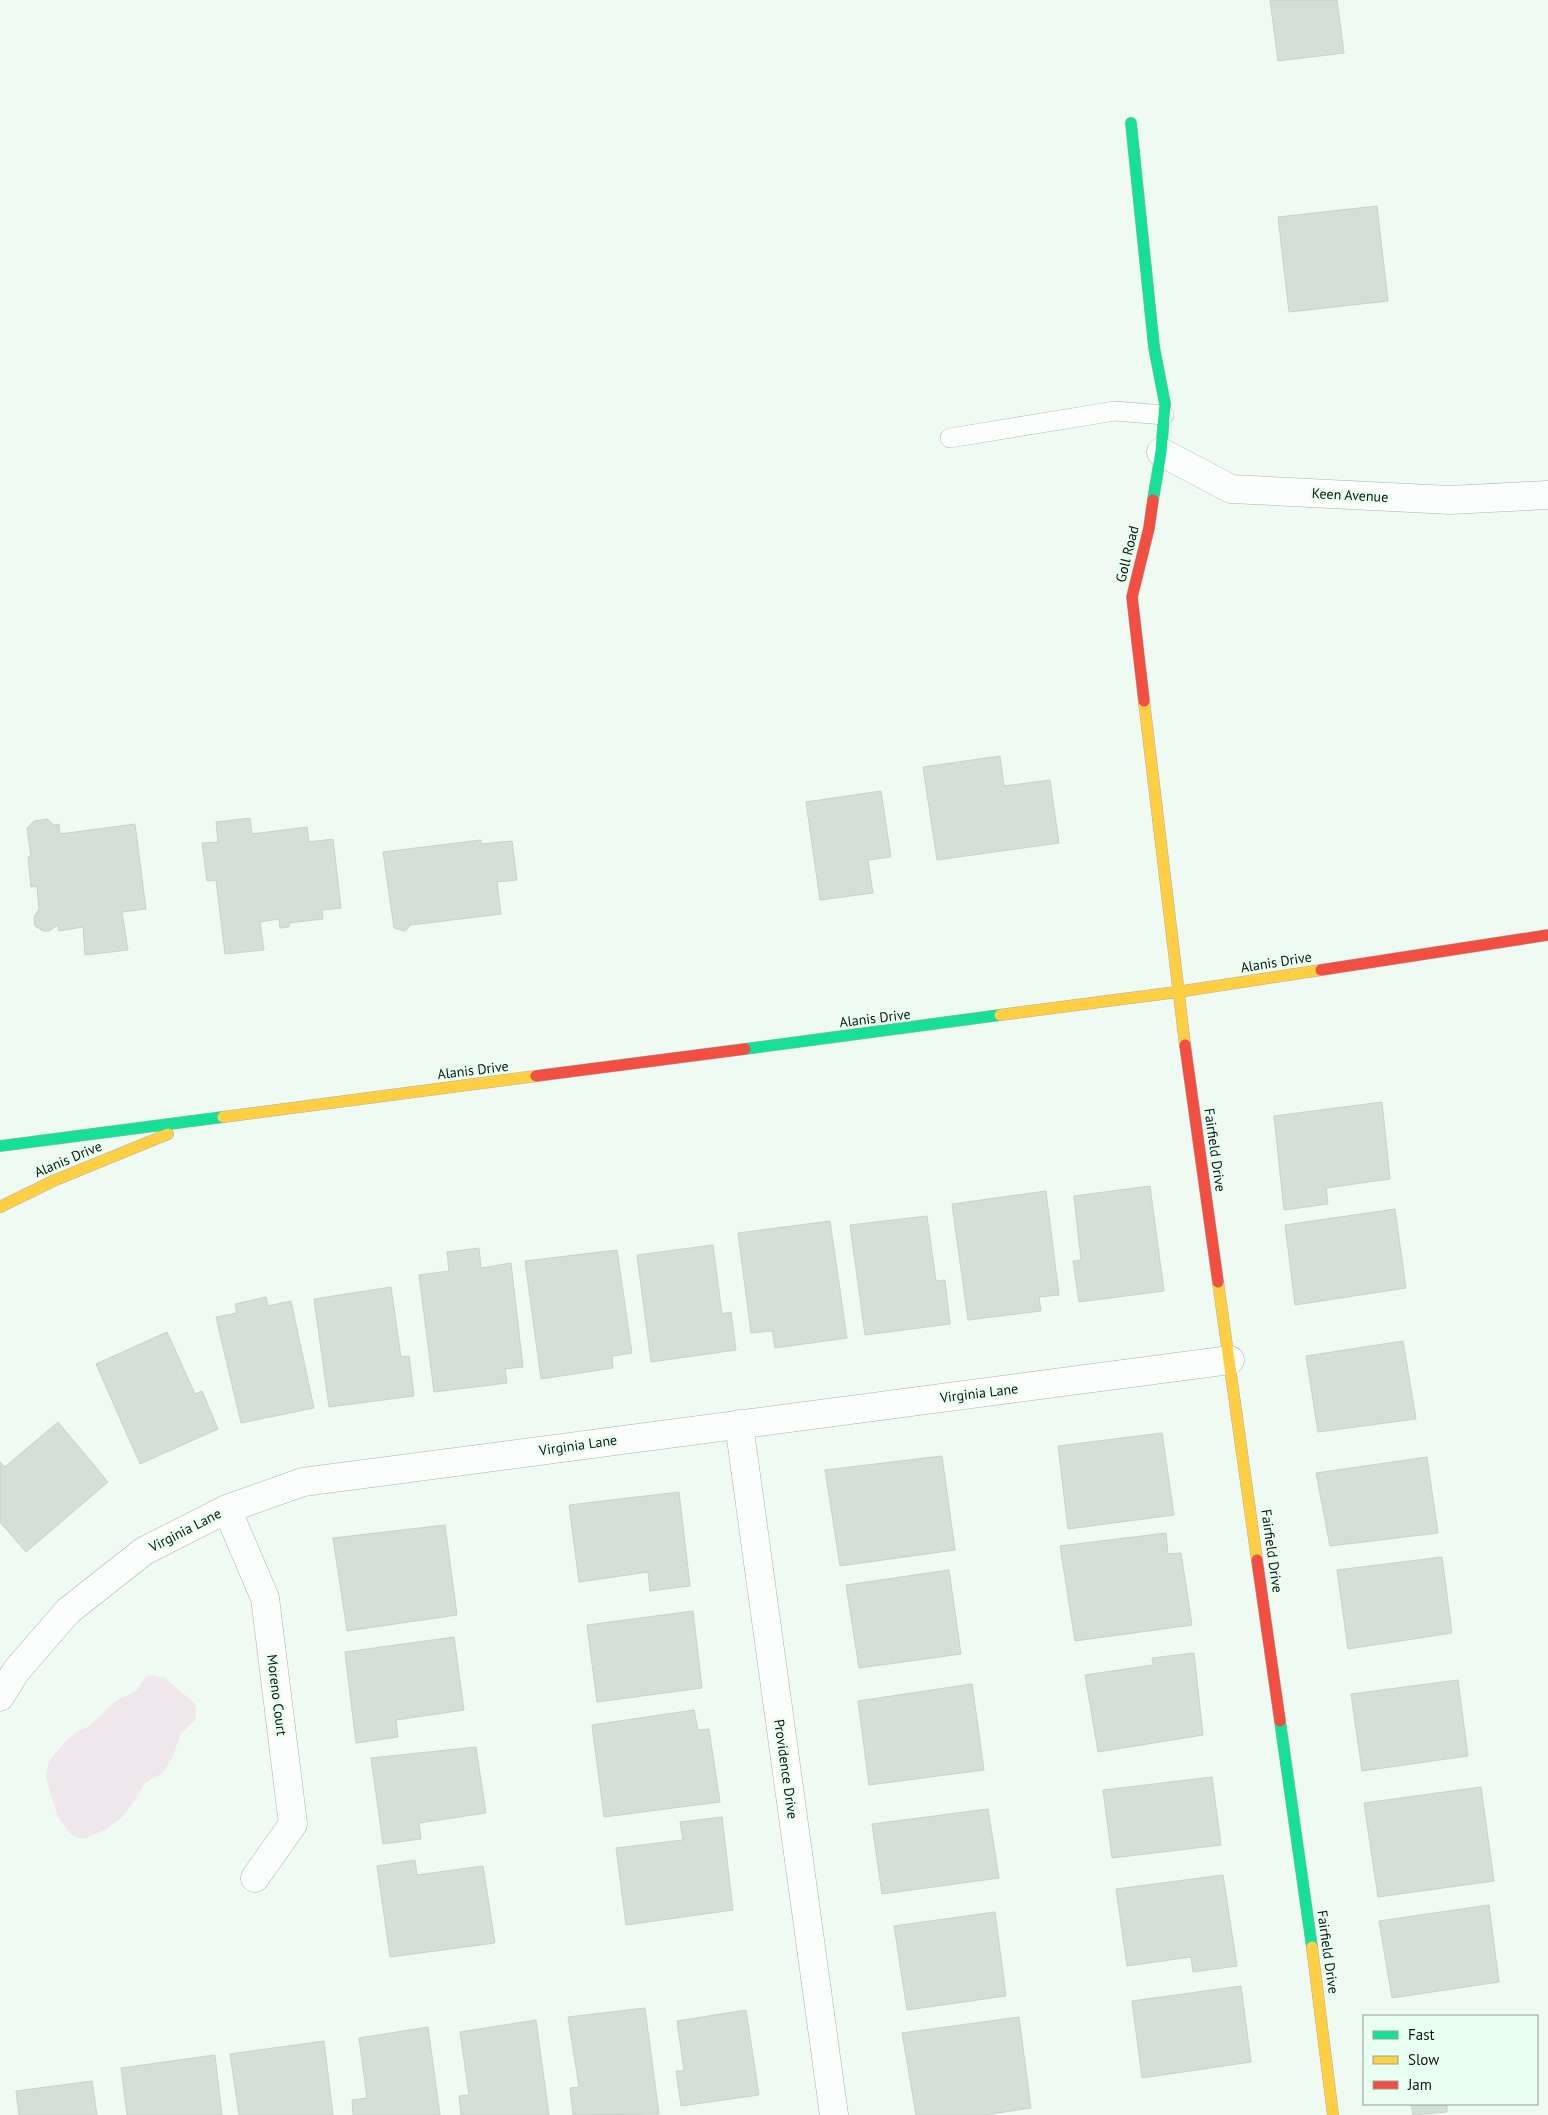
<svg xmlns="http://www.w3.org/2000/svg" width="1548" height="2115" font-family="'PT Sans',sans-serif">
<rect width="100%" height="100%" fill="#eefaf2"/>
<path fill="#f0e7ec" d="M149,1675L165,1678L193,1702L196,1708L195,1720L181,1733L172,1758L163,1773L145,1783L134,1802L120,1819L103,1831L85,1838H78L72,1835L59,1819L51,1796L46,1775L48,1765L53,1756L67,1740L78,1731L88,1727L116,1701L136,1691L145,1678Z"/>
<path fill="#d4dfd8" stroke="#c8d2cc" d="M1270,0H1337L1344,53L1278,61Z
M1377,206L1388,301L1289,312L1278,217Z
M1000,756L1004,786L1050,780L1059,843L937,860L923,767Z
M881,791L891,857L868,860L873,893L820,900L806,802Z
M250,818L252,834L307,827L309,842L333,839L341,908L322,910L323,919L289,923V927L280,928L279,919L260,922L264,950L225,954L216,880L207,881L202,843L218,842L216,822Z
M47,819L54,825L59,824L60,834L135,824L146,909L122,912L128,950L85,955L83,927L59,931L58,925L49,931H43L35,926L34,917L39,909L37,886L31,887L28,857L31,856L27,828L34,821Z
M481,840V844L512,841L517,880L497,882L501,914L411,925L405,931L394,928L383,852Z
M1382,1102L1390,1179L1326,1188L1328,1204L1284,1210L1274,1116Z
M1150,1186L1164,1291L1079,1302L1073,1261L1081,1260L1074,1196Z
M1046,1191L1059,1295L1039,1297L1041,1311L968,1320L952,1204Z
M1395,1209L1406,1288L1295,1305L1285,1225Z
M927,1216L936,1281L945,1280L950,1324L865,1335L850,1225Z
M830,1221L847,1338L775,1348L772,1331L751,1333L738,1233Z
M713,1245L722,1314L731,1312L736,1350L651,1362L637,1255Z
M479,1248L481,1268L511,1263L523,1367L505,1369L507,1383L434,1392L419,1275L449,1271L447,1252Z
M617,1250L632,1353L612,1356L613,1368L541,1379L525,1261Z
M391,1287L401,1357L409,1356L414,1396L329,1407L314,1299Z
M266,1297L268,1306L291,1301L314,1408L241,1423L216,1317L237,1313L235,1304Z
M167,1332L195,1394L202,1391L218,1429L140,1464L96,1364Z
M1403,1341L1416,1419L1318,1432L1306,1356Z
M58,1422L108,1482L26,1552L0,1522V1462L5,1467Z
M1162,1433L1174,1515L1068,1529L1058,1446Z
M942,1456L955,1550L840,1566L825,1470Z
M1427,1457L1438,1533L1330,1546L1316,1473Z
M679,1492L690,1586L650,1591L648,1572L579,1582L569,1505Z
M445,1525L457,1615L347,1631L333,1538Z
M1166,1533L1168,1554L1181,1553L1192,1625L1075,1641L1060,1546Z
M1442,1557L1452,1633L1348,1649L1337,1570Z
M949,1570L961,1654L859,1668L846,1585Z
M693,1611L702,1688L597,1702L587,1625Z
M454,1637L464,1710L396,1720L398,1737L356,1743L345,1652Z
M1194,1653L1203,1735L1098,1752L1085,1675L1153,1665L1152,1658Z
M1458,1680L1468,1756L1362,1771L1351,1694Z
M972,1684L984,1770L869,1785L858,1701Z
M694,1710L698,1730L709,1729L720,1802L604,1817L592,1725Z
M476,1747L486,1813L419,1823L421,1839L383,1844L371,1758Z
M1212,1777L1221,1845L1112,1858L1103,1790Z
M1481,1787L1494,1881L1378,1897L1364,1803Z
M988,1809L999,1878L882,1894L872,1824Z
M722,1817L733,1910L626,1925L616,1848L683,1840L680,1822Z
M415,1860L417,1875L483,1866L495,1943L390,1957L377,1866Z
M1223,1875L1237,1966L1193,1972L1191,1957L1127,1966L1116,1889Z
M1489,1905L1499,1982L1392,1998L1379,1921Z
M995,1912L1006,1996L907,2010L894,1926Z
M1241,1986L1251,2062L1142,2078L1132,2001Z
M645,2008L659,2114L573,2115L570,2088L579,2087L568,2017Z
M746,2010L759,2095L681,2106L676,2071H684L677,2021Z
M1019,2017L1031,2108L984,2115H916L902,2033Z
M536,2020L549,2115H461L459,2096L469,2095L460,2032Z
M428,2027L440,2115H353L352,2100L367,2098L359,2038Z
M324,2041L333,2115H239L230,2054Z
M215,2055L222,2115H127L121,2068Z
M92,2081L97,2115H19L16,2091Z
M1411,2104H1447V2112L1413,2115Z"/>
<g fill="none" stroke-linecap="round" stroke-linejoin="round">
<g stroke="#a9b3ad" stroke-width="20">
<path id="lane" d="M950,438L1115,411L1164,415"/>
</g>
<g stroke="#a9b3ad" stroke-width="29">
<path id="street" d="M1161,452L1231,489L1450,500L1548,495
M739,1424L834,2115
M227,1509L265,1598L293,1824L255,1878
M0,1697L16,1671L68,1611L144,1551L227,1509L303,1482L1230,1360"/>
</g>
<g stroke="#a9b3ad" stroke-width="12">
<path id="fast" d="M1131,123L1154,347L1165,404L1161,452L1153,500
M745,1049L1000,1015
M0,1146L223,1117
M1280,1721L1312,1947"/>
</g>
<g stroke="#a9b3ad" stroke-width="12">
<path id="slow" d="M1144,701L1185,1045
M1000,1015L1177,992L1321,970
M223,1117L536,1076
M0,1207L53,1181L168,1134
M1218,1282L1257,1560
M1312,1947L1333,2115"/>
</g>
<g stroke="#a9b3ad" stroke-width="12">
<path id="jam" d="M1144,701L1132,597L1149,528L1153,500
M1321,970L1548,935
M1185,1045L1218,1282
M536,1076L745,1049
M1257,1560L1280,1721"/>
</g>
<use href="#lane" stroke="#fcfefd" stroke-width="19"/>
<use href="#street" stroke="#fcfefd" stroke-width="28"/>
<use href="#fast" stroke="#16e098" stroke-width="11"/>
<use href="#slow" stroke="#ffcf43" stroke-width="11"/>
<use href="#jam" stroke="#f24e42" stroke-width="11"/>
</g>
<g text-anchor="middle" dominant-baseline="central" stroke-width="5" stroke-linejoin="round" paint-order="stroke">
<g font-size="14" fill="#0c150f" stroke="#e9fff1">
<text transform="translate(1350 495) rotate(3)">Keen Avenue</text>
<text transform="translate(1127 554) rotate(-76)">Goll Road</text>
<text transform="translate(1276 962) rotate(-9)">Alanis Drive</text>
<text transform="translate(875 1018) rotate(-7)">Alanis Drive</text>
<text transform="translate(473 1070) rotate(-7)">Alanis Drive</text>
<text transform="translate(1215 1150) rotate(82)">Fairfield Drive</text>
<text transform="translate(68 1159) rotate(-23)">Alanis Drive</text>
<text transform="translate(979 1393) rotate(-7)">Virginia Lane</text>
<text transform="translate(578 1445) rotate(-8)">Virginia Lane</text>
<text transform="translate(185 1530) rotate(-27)">Virginia Lane</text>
<text transform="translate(1272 1551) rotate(82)">Fairfield Drive</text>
<text transform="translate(277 1695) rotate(83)">Moreno Court</text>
<text transform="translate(786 1769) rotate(82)">Providence Drive</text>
<text transform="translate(1328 1952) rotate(82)">Fairfield Drive</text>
</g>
</g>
<rect x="1363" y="2015" width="175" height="90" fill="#e9fff1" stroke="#91a197"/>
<rect x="1373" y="2031" width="25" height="8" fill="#16e098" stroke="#91a197"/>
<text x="1408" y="2040" font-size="15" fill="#0c150f">Fast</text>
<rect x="1373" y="2056" width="25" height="8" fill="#ffcf43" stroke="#91a197"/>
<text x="1408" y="2065" font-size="15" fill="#0c150f">Slow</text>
<rect x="1373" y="2081" width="25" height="8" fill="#f24e42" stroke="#91a197"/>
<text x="1408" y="2090" font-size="15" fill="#0c150f">Jam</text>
</svg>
